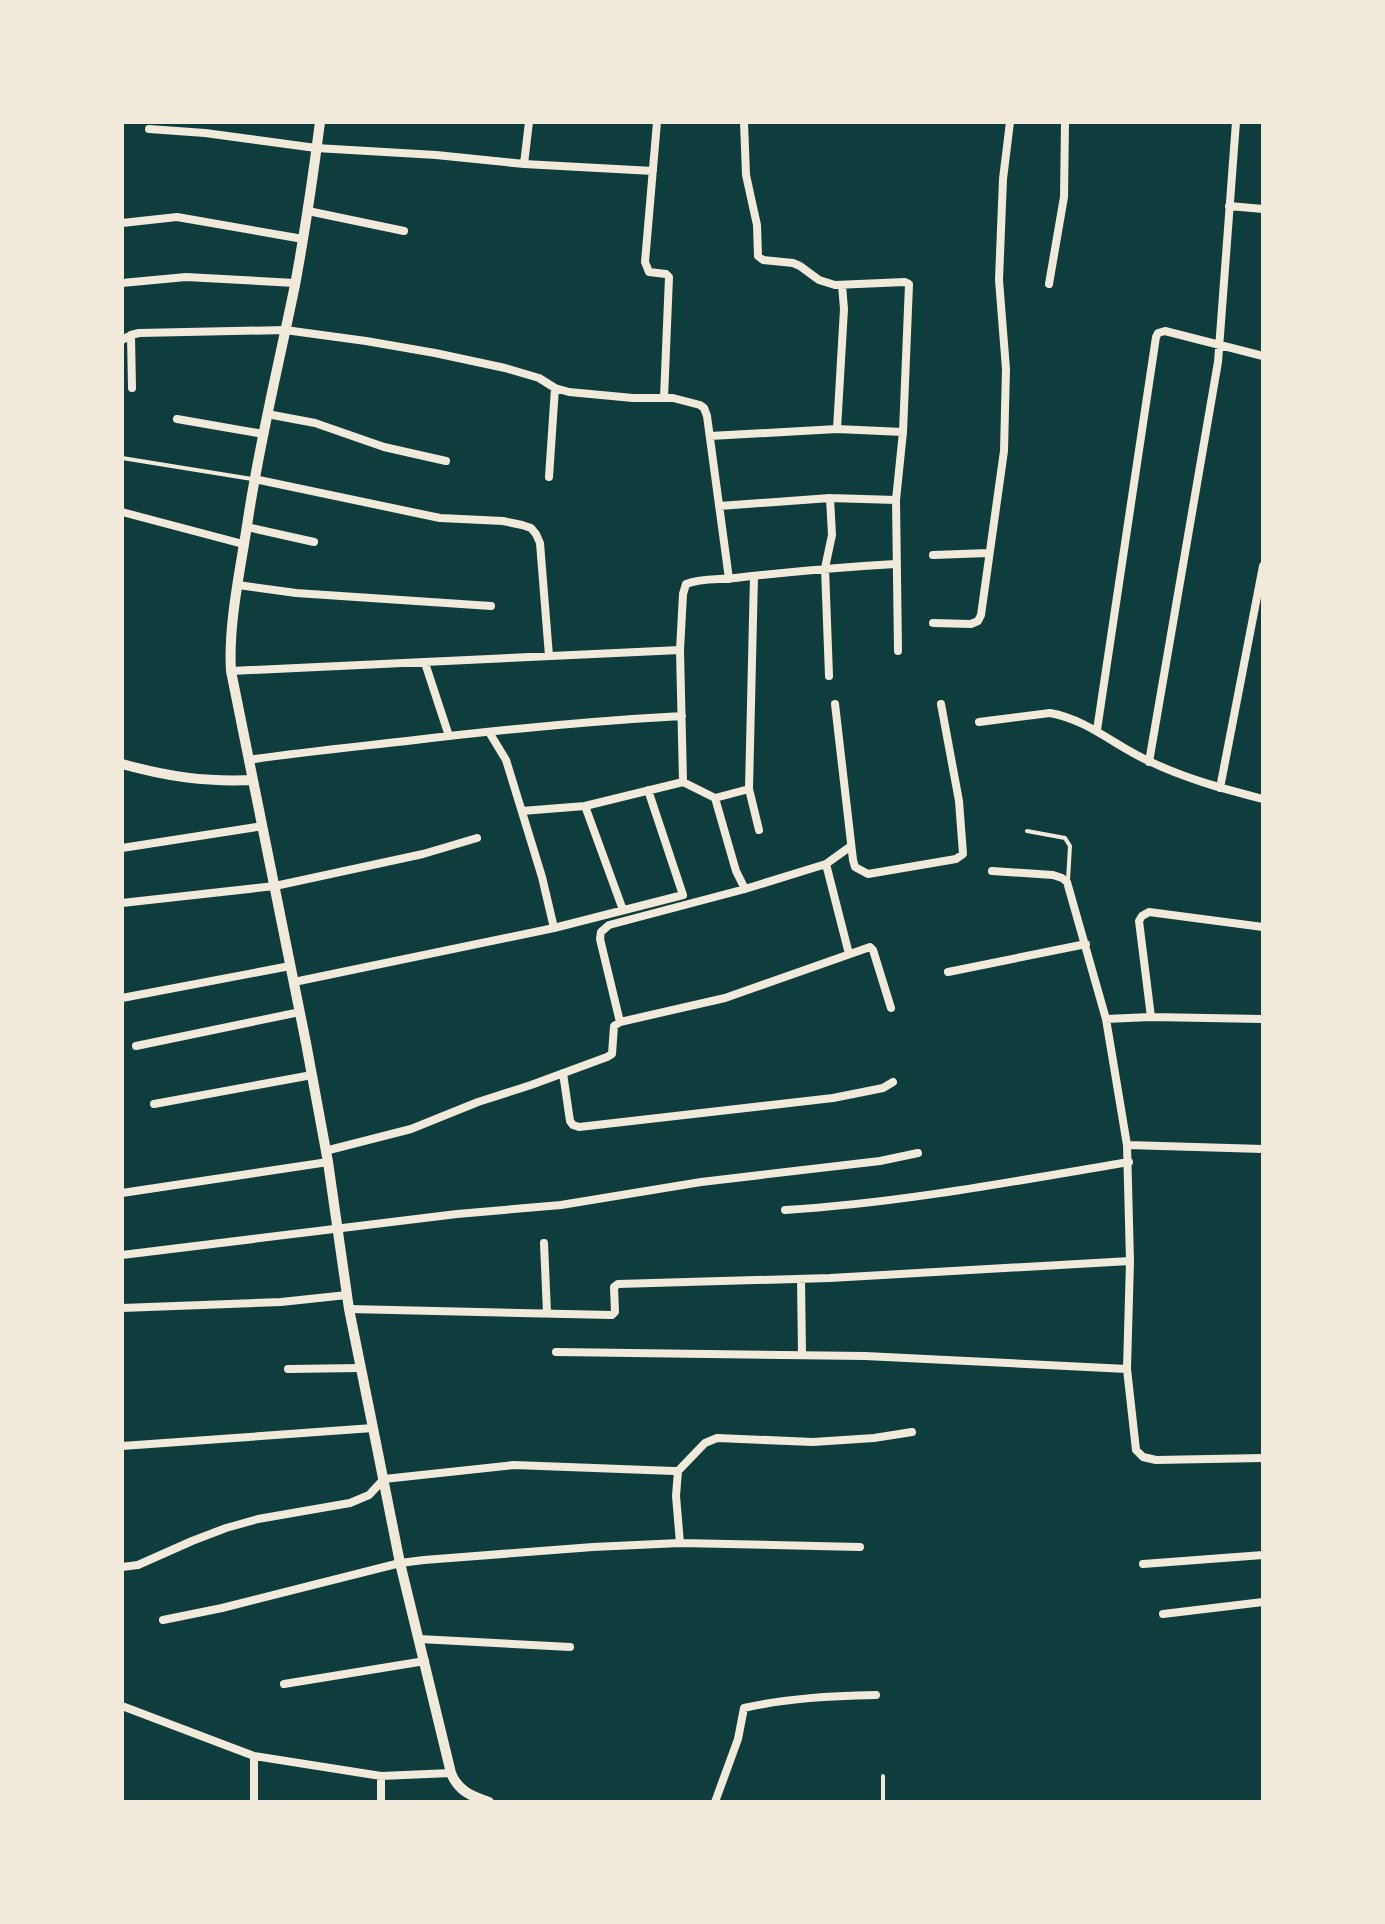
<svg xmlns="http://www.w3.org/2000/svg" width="1385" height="1924" font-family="'Alegreya Sans',sans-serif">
<rect width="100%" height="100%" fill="#0f3d3e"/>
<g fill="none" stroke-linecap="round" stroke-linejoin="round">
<path stroke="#f1e9da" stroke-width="4" d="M122,458L252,479
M1027,831L1065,838L1070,846L1068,880
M883,1776V1802"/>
<path stroke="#f1e9da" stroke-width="8" d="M657,122L645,262L649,272L666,274L669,277L664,398
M744,122L746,175L757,225L758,256L763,260L793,263L800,266L819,280L835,285L905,282L909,284L903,432L896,500L898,651
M149,129L205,133L316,148L436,155L524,164L653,171
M524,164L529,122
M1229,206L1263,209
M308,211L404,231
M122,223L177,217L303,239
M122,283L186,277L295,283
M1049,284L1064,197L1065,122
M131,335L132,388
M122,340L131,335L139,333L285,330L366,341L435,353L505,368L539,378L555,388L569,392L633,398H673L700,405L704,408L707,416L729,579
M267,414L315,423L384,447L446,461
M177,419L263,434
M837,429L844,309L842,285
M710,436L837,429L903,432
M549,477L555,388
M254,479L440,518L503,521L522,525L531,528L536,534L540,543L549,656
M719,506L830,498L896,500
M122,512L243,544
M247,527L314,542
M933,555L988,553
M754,576L749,789L759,830
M238,585L296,593L491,606
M933,623L971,624L978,621L981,615L1004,451L1006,369L999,280L1003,179L1010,122
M425,663L449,736
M231,671L680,650
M829,676L825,568L832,535L830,498
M835,704L853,860L855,867L868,874L956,859L963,854L959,801L941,704
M979,722L1050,713C1089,720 1116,747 1151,762C1186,779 1225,789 1263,799
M1097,730L1156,337L1158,333L1165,331L1263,356
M489,732L506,760L542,877L554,928
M248,760C301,752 354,747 407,741C498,730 590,721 682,716
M1149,762L1218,362L1236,122
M683,782L680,650L683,594L686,584C702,578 719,580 735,578C788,572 842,567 895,564
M1220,788L1263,566
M715,798L736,871L745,889
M585,806L623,910
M522,811L585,806L683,782L715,798L749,789
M122,848L263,826
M826,864L849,954
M992,871L1053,875L1062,878L1067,882L1106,1019L1127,1145L1130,1261L1127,1369L1136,1450L1143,1457L1156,1460L1263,1458
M122,903L275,886L423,854L477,838
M948,972L1086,944
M294,982L554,928L683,895L648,790
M122,998L290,966
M1151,1017L1139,921L1142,916L1149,912L1263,927
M1106,1019L1151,1017L1263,1019
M620,1022L600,939L601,932L609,925L745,889L826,864L851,846
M136,1046L300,1012
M563,1073L570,1121L573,1125L579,1127L833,1098L883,1088L893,1082
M154,1104L312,1075
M1127,1145L1263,1149
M325,1151L411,1129L478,1102L531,1085L607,1057L612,1054L614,1026L620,1022L725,998L870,947L873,950L891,1008
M122,1193L328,1162
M785,1210C901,1203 1015,1181 1129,1162
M544,1243L547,1313
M122,1255L457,1214L561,1205L701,1182L880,1161L918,1153
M801,1279L802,1355
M122,1308L281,1302L347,1295
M349,1309L612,1315L615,1312L614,1287L618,1284L830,1278L1130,1261
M556,1352L865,1356L1127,1369
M288,1369L361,1368
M122,1446L373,1428
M678,1471L676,1496L680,1543
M1143,1564L1263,1555
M122,1567L138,1565L192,1541L226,1528L258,1519L350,1503L369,1495L384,1479L514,1465L674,1471H678L705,1443L717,1438L813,1442L874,1438L912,1432
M1163,1614L1263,1602
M163,1620L222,1608L400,1563L424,1560L593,1547L680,1543L860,1547
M419,1639L570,1647
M284,1684L425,1661
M122,1706L254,1756L381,1776L451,1773
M381,1776V1802
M254,1802V1756
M715,1802L738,1739L744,1708C788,1698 831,1696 876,1695"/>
<path stroke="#f1e9da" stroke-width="10" d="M320,122C313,177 305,231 295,285C279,363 260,440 248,519C241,567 228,623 231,671L306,1043L328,1162L349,1309L373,1428L400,1563L451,1773C458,1791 471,1796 489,1802
M122,764C169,777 205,782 253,780"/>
</g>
<rect width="1385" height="1924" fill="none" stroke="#f1e9da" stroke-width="248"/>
</svg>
